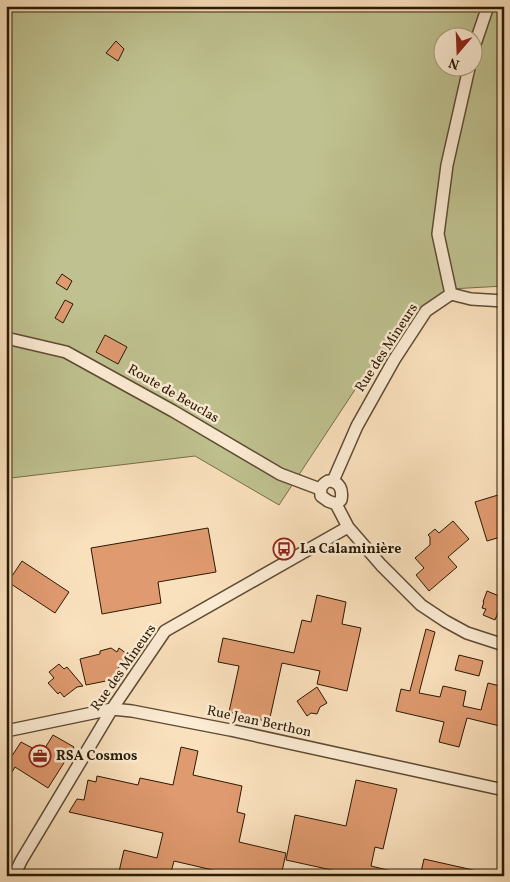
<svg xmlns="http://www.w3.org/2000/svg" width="510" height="882" font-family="Vollkorn,serif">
<rect width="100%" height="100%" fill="#fae1bd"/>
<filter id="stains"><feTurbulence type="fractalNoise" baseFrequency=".004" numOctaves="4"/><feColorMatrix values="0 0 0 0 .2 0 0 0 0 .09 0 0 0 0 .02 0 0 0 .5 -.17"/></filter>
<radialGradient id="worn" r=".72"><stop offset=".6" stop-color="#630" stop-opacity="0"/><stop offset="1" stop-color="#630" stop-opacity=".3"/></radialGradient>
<path fill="#bfc290" stroke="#746e4a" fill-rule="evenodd" d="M6,6H504V286L450,289L362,379L279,505L195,456L11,478L6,468ZM442,38H472V68H442Z"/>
<path fill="#e09a6f" stroke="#2a1903" d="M116,41L124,49L118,61L106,53Z
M62,274L72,281L67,290L56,283Z
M65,300L73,304L63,323L55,318Z
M105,335L127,347L118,364L96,352Z
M498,495L504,515V536L487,541L475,502Z
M453,521L469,539L448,557L457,567L429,591L416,575L424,568L415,558L430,545V537L428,535L435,529L439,533Z
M208,528L216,572L158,582L161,603L102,614L91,548Z
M22,561L69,592L55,613L8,582Z
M487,591L504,598L495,620L483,615L486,609L482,608L484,602H483Z
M317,595L346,602L342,624L361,628L347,691L317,684L320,671L282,663L269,722L229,712L239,666L218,662L223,638L294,653L302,620L311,622Z
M426,629L435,632L419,693L440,697L443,686L466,691L463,706L481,710L488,683L504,687V727L467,718L459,747L439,742L444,722L396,711L401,689L410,691Z
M111,648L117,652L119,648L127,654L111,680L86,685L80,659L100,654V651Z
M459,655L483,661L479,676L455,670Z
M59,664L64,669L67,667L83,686L77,687L64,697L60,692L58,694L48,683L54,678L49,672Z
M317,687L327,703L320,707L317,714L311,713L307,716L297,701Z
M53,735L74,747L48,788L15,767L6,782V765L21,742L36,750L39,745L45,748Z
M181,747L198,751L193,775L242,786L237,812L245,814L239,842L286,853L281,876H240L229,873L228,876H216L217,871L174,861L170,876H118L124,850L157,858L163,833L69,812L77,799L84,800L88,780L96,782L97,776L138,785L140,778L173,785Z
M356,780L397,789L383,849L375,847L371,866L396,872V876H359L286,860L295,815L346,826Z
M424,859L482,872V876H420Z"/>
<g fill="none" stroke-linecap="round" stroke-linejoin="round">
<g stroke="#5e4b32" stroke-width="14">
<path id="minor" d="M472,53L488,6
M451,294L438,234L447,165L469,68
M451,294L471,299L504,301
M6,338L66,352L173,411L280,474L320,489
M328,481C340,481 343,490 341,500L336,504L328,501L321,496C320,488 321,485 328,481Z
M333,481L357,426L394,360L426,311L451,294
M336,504L348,527L381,565L421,605L445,621L467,633L504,645
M6,731L112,709L132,711L230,730L504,790
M14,876L21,861L112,709L165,631L348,527"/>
</g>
<use href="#minor" stroke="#fcecd4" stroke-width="11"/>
</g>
<defs>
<g id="bus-ring" transform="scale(1.125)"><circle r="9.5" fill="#fcecd4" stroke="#8f2418" stroke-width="1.5"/><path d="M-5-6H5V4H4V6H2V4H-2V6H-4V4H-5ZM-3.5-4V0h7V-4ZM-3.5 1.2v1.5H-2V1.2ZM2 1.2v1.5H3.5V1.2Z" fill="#8f2418"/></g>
<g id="office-ring" transform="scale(1.125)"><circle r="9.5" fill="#fcecd4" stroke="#8f2418" stroke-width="1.5"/><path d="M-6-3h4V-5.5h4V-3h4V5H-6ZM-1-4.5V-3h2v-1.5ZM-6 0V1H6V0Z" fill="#8f2418"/></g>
</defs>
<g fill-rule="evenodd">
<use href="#bus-ring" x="284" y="549"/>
<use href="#office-ring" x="40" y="756"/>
</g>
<g text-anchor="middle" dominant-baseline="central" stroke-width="5" stroke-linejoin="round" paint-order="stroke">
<g font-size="14" fill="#2a1903" stroke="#fcecd4">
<text transform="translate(387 348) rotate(-57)">Rue des Mineurs</text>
<text transform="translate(173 394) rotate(30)">Route de Beuclas</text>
<text transform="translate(124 668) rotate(-55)">Rue des Mineurs</text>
<text transform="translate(259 722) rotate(12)">Rue Jean Berthon</text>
</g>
<g font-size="14" font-weight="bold" fill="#2a1903" stroke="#fcecd4" text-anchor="start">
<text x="300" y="549">La Calaminière</text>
<text x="56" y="756">RSA Cosmos</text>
</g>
</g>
<rect width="510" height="882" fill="none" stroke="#fae1bd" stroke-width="25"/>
<rect x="8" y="8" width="495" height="867" fill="none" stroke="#2a1903" stroke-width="2.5"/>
<rect x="12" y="12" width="485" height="857" fill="none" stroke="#2a1903"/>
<g transform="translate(458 52) rotate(199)"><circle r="24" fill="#fcecd4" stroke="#a89880"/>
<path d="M0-4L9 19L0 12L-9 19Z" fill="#8f2418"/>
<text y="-8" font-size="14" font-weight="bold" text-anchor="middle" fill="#2a1903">N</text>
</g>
<rect width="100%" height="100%" filter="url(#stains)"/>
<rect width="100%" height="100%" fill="url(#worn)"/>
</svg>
